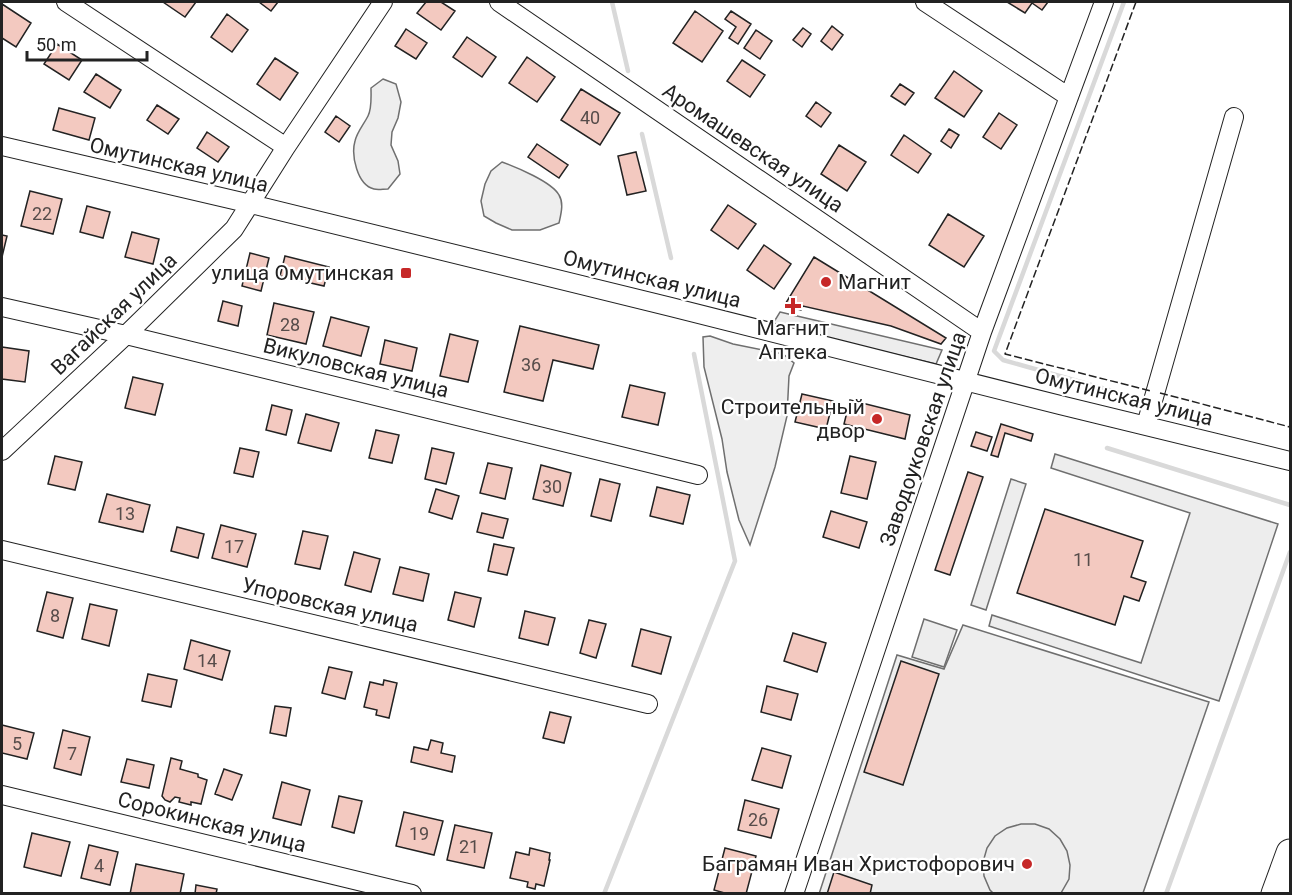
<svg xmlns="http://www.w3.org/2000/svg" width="1292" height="895" font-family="Roboto,sans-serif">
<rect width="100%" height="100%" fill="#fff"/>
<path fill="#eee" stroke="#6f6f6f" stroke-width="1.5" d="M383,79L396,84L401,102L398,118L392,132L391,145L398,161L400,174L388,189C383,189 378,190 374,189C357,185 351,155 355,141C357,132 364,124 368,116C372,108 371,97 371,88Z
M502,162C516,167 552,182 559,195C564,203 561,214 559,223L540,230H512L496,223L484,216L481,201L485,184L491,171Z
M710,336L733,344L783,354L794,363L789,376L787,416L775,467L750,545L739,520L727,472L722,439L704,367L703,337Z
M963,625L1209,702L1143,893L819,894L897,655L944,669Z"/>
<path fill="#ededed" stroke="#6f6f6f" stroke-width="1.5" d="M780,312L942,350L936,364L772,325Z
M1055,454L1278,524L1219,701L989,626L992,615L1141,663L1190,513L1051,468Z
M1011,479L1026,484L986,610L971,605Z
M924,619L957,630L944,667L912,657Z
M1021,824H1035L1049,829L1060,839L1067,851L1070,865L1069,879L1061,893H993L990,890L984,876L983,862L987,848L995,836L1007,828Z"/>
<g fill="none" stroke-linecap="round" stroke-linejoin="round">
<path stroke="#d9d9d9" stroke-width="4.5" d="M612,2L628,71
M642,134L671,258
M1123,394L1003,360L994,351L1124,2
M1107,448L1290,505
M604,894L735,561L694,354
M1166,894L1290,552"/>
</g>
<path fill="#f3c9c0" stroke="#222" stroke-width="1.5" d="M163,2H196L185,17Z
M259,2H278L271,11Z
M426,2H441L455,11L441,30L417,13Z
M1007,2H1048L1042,10L1032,3L1025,13Z
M2,4L31,23L16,47L2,38Z
M695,11L723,31L702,62L673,43Z
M731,11L751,24L738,44L729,38L736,27L725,19Z
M227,14L248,30L232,52L211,37Z
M832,26L843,35L832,50L821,41Z
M803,28L811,34L802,47L793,40Z
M406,29L427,43L416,59L395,46Z
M756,30L772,41L760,59L744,48Z
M467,37L496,57L482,77L453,57Z
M57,44L82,60L69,80L44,64Z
M527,57L555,77L537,102L509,83Z
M275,58L298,73L280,100L257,84Z
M742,60L765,75L750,97L727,81Z
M954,71L982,91L964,117L935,98Z
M96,74L121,90L110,108L84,92Z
M900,84L914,93L905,105L891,96Z
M581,89L620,113L600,145L561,120Z
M816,102L831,113L821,127L806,116Z
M157,105L179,119L168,134L147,120Z
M59,108L95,118L89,140L53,130Z
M999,113L1017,125L1001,149L983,137Z
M336,116L350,126L339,142L325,132Z
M949,129L959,135L951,148L941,141Z
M207,132L229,147L218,162L197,148Z
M904,135L931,154L918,173L891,155Z
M537,144L568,165L559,178L528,157Z
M839,145L866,162L847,191L821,174Z
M636,152L646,191L627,195L618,156Z
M30,191L62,199L53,234L21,226Z
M728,205L756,224L738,249L711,230Z
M87,206L110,212L103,238L80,232Z
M948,214L984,236L964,267L929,245Z
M132,232L159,239L153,264L125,257Z
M2,235L7,236L2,257Z
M764,245L791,264L774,289L747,270Z
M250,253L269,258L261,291L242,286Z
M285,256L329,267L324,286L280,276Z
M814,257L946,338L941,344L891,326L803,306L801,310L784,306Z
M223,301L242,306L238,326L218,321Z
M274,303L314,312L306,344L267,335Z
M331,317L369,327L361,356L323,346Z
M520,326L599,345L593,369L553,360L543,401L504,392Z
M450,334L478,341L468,382L440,376Z
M385,340L417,348L412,371L380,364Z
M2,347L29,351L25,382L2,379Z
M133,377L163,384L155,415L125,408Z
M630,385L665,393L658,425L622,417Z
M802,394L833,401L826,429L795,422Z
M850,400L910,415L905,439L844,424Z
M272,405L292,410L286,435L266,430Z
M306,414L339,423L331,451L298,443Z
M1001,424L1033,434L1031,441L1005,433L998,457L991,455Z
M376,430L399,435L392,463L369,458Z
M976,432L992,437L987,451L971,446Z
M240,448L259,452L253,477L234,473Z
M432,448L454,453L446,484L425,479Z
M55,456L82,462L75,490L48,484Z
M850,456L876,462L867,499L841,493Z
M488,463L512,468L505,499L480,493Z
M541,465L571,473L563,506L533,499Z
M968,472L983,477L950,575L935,570Z
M600,479L620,484L611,521L591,516Z
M657,487L690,495L683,524L650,516Z
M436,489L459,496L452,519L429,512Z
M107,494L150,505L143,532L99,522Z
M1045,509L1143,541L1131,577L1146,582L1139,601L1124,596L1115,625L1017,593Z
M831,511L867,522L859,548L823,537Z
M482,513L508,519L503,538L477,532Z
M221,525L256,534L247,567L212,558Z
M177,527L204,534L198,558L171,551Z
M303,531L328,536L320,569L295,564Z
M494,544L514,548L507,575L488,571Z
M354,552L380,559L371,592L345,585Z
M400,567L429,574L423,601L393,594Z
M47,592L73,598L63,638L37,631Z
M455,592L481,598L474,627L448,620Z
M90,604L117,610L109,646L82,639Z
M525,611L555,618L548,645L519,638Z
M589,620L606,624L596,658L580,653Z
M641,629L671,637L661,674L632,666Z
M793,633L826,643L817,672L784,661Z
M191,640L230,651L222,680L184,669Z
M901,661L939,674L903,785L864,772Z
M329,667L352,672L345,699L322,693Z
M148,674L177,680L171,707L142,701Z
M384,680L397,683L389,718L376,715L377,710L364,707L370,682L383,685Z
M767,686L798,694L791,720L761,712Z
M275,706L291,708L286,736L270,733Z
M550,712L571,717L564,743L543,738Z
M2,725L34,733L27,759L2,753Z
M63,730L90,737L81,775L54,768Z
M431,740L443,743L441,753L455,756L452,772L411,762L414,747L428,750Z
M762,748L791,756L782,788L752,780Z
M171,758L182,761L180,769L198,774V777L207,780L201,804L191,802V805L179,802L180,798L175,797L170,802L165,800L162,796Z
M127,759L154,765L149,788L121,782Z
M224,769L242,775L232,800L215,794Z
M282,782L310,790L301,825L273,818Z
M339,796L362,801L354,833L332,827Z
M745,800L779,809L771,838L738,830Z
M404,812L443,821L434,855L396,846Z
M455,825L492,833L484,868L447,860Z
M32,833L70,842L61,876L24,867Z
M89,845L118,852L110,885L81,878Z
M530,848L550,853L549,860H550L544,886L536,884L535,889L527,887L528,882L510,878L516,852L529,855Z
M725,848L756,856L746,894H728L714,890Z
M136,864L184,874L180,894H130Z
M834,872L872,885L870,894H827Z
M196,885L217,889L216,894H195Z"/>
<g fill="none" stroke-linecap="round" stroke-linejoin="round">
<g stroke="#222" stroke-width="20">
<path id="minor" d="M66,2L286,147
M499,2L982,332
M925,2L1069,97
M2,146L251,204L671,307L1060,405L1290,461
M2,307L126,335L698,475
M1146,425L1234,117
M2,451L126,335L234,229L286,147L383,2
M2,550L648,704
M2,795L412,894
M794,894L982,332L1104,2"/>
</g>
<g stroke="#222" stroke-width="29">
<path id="highway" d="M1275,894L1290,853"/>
</g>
<use href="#minor" stroke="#fff" stroke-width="18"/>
<use href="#highway" stroke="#fff" stroke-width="27"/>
<path stroke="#222" stroke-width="1.5" stroke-dasharray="8 3" stroke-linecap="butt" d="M1136,2L1005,354L1151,391
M1160,393L1290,427"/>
</g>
<g fill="#c62828" stroke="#fff" stroke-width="2">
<rect x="400" y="267" width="12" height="12" rx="3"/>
<circle cx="826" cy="282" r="6"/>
<path d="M790 297h6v6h6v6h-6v6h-6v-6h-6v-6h6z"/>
<circle cx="877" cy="419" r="6"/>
<circle cx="1027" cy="864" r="6"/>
</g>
<g text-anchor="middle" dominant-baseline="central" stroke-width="4.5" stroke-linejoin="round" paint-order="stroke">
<g font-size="18" fill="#564c4a">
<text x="590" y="117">40</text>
<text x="42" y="213">22</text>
<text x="290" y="324">28</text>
<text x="531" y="364">36</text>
<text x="552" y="486">30</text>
<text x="125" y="513">13</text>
<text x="234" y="546">17</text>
<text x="1083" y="559">11</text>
<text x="55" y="615">8</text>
<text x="207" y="660">14</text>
<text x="17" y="743">5</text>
<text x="72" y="753">7</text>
<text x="758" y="819">26</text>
<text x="419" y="833">19</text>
<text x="469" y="846">21</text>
<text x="99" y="865">4</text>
</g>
<g font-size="21" fill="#222" stroke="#fff">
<text transform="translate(753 148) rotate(34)">Аромашевская улица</text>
<text transform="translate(179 165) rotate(13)">Омутинская улица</text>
<text transform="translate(652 279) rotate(14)">Омутинская улица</text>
<text transform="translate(114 314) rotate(-44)">Вагайская улица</text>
<text transform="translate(356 368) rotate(14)">Викуловская улица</text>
<text transform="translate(1124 397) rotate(14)">Омутинская улица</text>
<text transform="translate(923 439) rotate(-71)">Заводоуковская улица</text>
<text transform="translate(330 605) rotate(13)">Упоровская улица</text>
<text transform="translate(212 822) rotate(14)">Сорокинская улица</text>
</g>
<g font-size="21" fill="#222" stroke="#fff" text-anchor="end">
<text x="394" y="273">улица Омутинская</text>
<text x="838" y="282" text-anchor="start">Магнит</text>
<text x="793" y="328" text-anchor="middle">Магнит<tspan x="793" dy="24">Аптека</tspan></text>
<text x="865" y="407">Строительный<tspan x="865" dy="24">двор</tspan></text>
<text x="1015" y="864">Баграмян Иван Христофорович</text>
</g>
</g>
<rect width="1292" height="895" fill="none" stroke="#222222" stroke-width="6"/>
<path d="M27 51v9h120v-9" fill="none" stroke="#222222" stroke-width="3"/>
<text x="36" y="51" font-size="18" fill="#222222" stroke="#ffffff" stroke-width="4.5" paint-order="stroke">50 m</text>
</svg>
